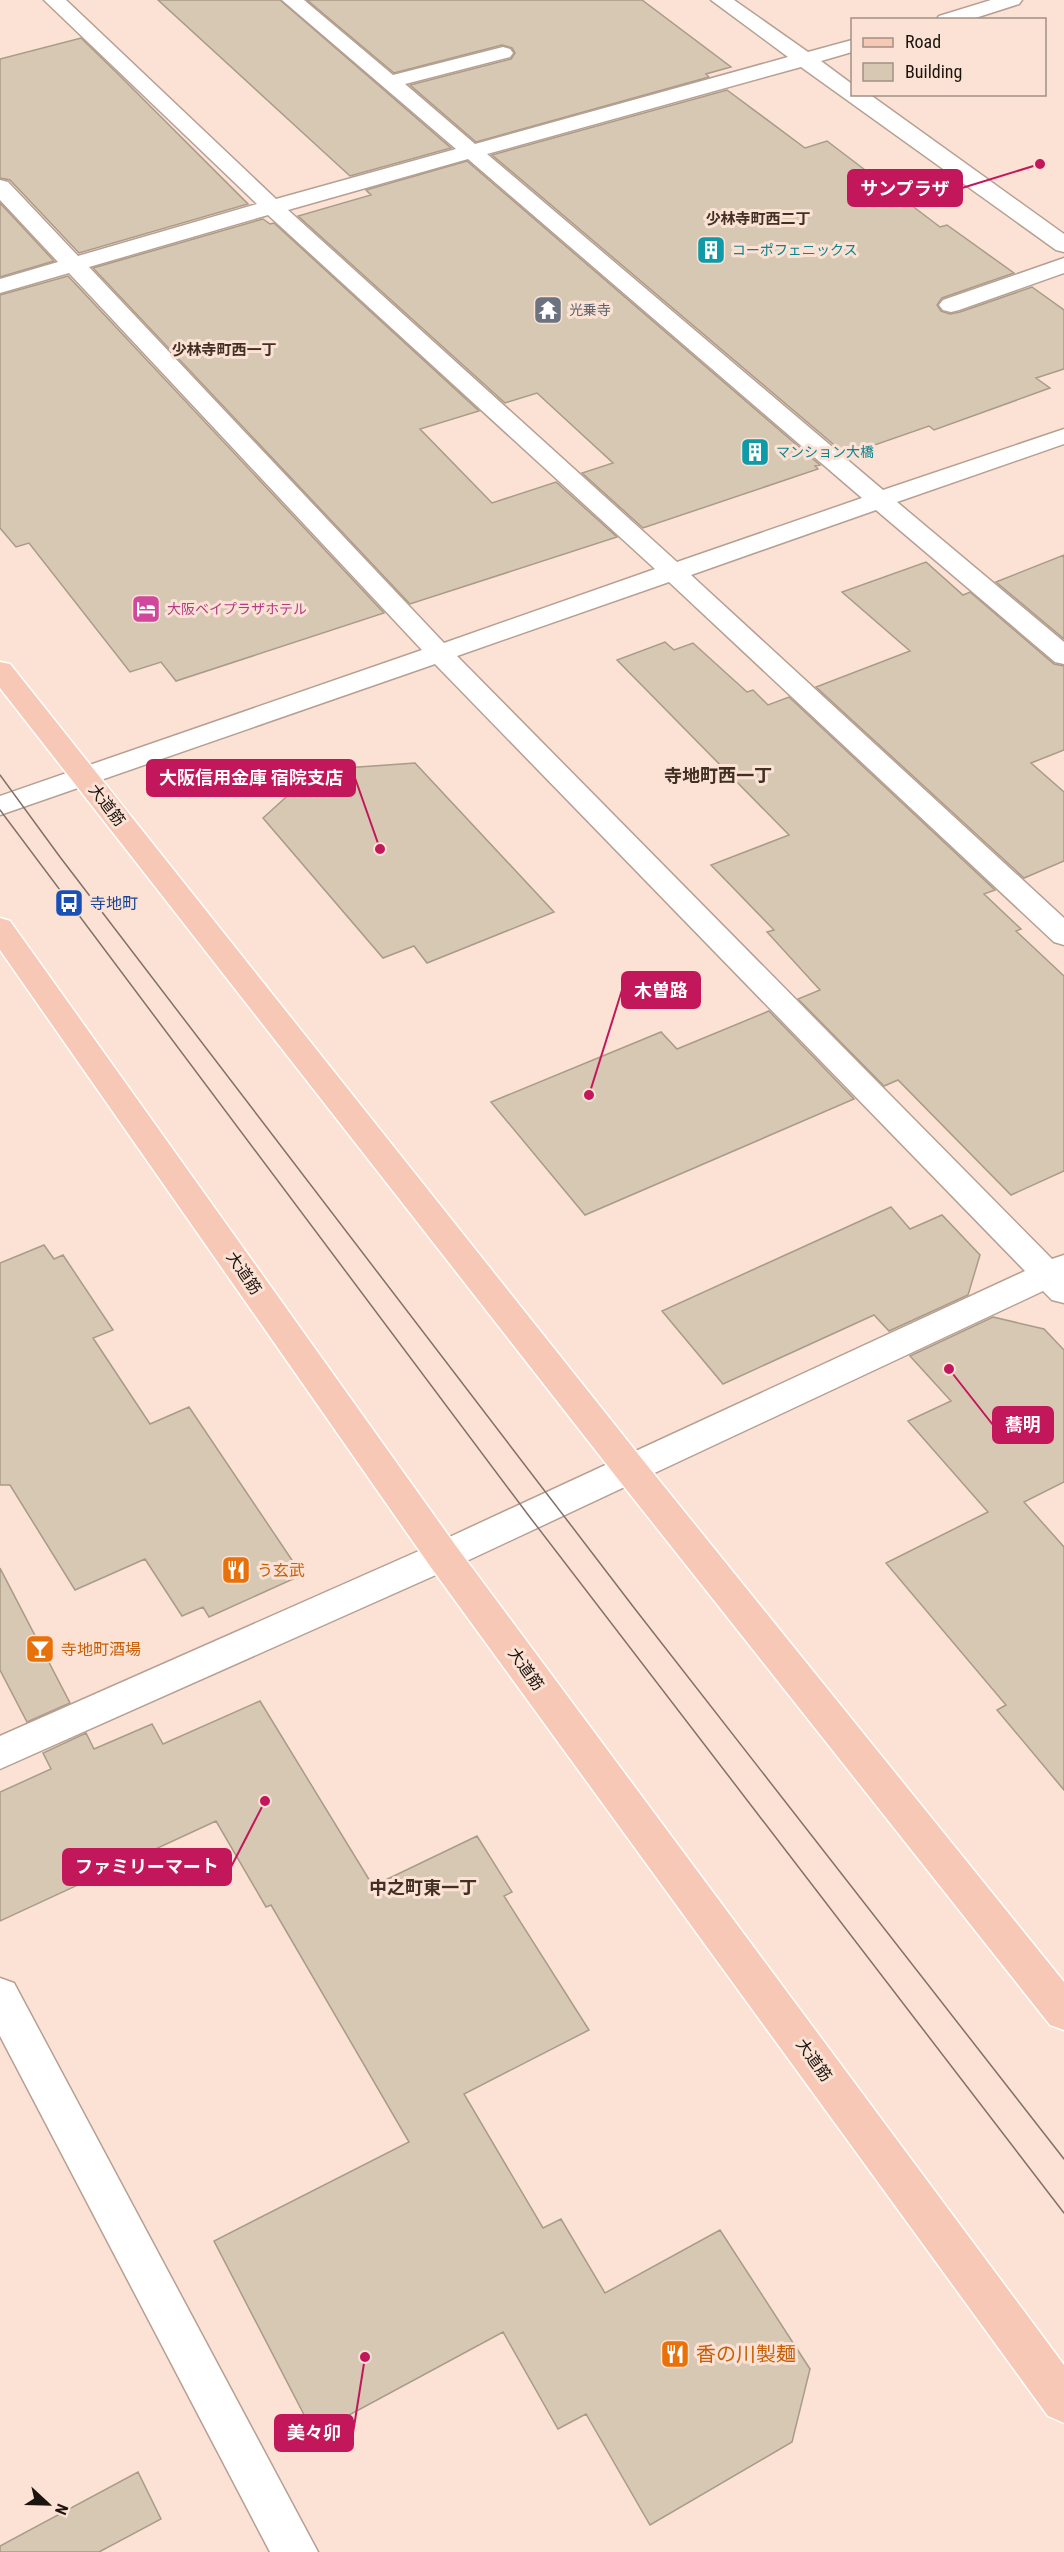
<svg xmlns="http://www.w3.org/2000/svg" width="1064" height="2552" font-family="'Roboto Condensed','Noto Sans JP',sans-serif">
<rect width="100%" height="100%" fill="#fbe2d4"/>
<path fill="#d6c8b3" stroke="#a99b87" stroke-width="1.5" d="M158,0H280L451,148L350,176Z
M307,0H642L731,67L706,74L709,77L476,142L410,85L511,59L515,53L512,48L502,45L394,73Z
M81,38L116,72L248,204L79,253L10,180L0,178V59Z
M727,90L805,148L827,141L940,227L947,225L1014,273L942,298L937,305L941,311L950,314L960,312L1032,287L1064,310V369L1036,378L1050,388L934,430L929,426L846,455L492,155Z
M467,161L820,465L815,466L818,469L643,528L582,473L613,463L537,393L505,403L298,216L371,195L366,190Z
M0,203L54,261L0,277Z
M263,219L270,224L274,223L479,411L420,429L492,503L556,482L617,537L410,604L93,268Z
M68,276L384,613L176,681L161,662L130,672L29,543L16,547L0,528V295Z
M1064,555V639L996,582Z
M926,562L963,595L970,592L1054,664L1064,666V750L1031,763L1064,792V861L1024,878L816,687L910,651L842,592Z
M665,642L674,650L693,643L747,692L753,690L768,705L789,697L995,890L984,894L1021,929L1016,931L1064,976V1171L1011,1195L898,1080L884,1086L798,999L820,990L767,932L774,930L711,865L789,835L617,660Z
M415,763L554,912L427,963L414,946L383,958L263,818L316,770Z
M769,1011L854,1099L585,1215L491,1102L661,1032L677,1049Z
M891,1207L910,1229L942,1215L980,1255L968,1295L889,1331L874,1315L723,1384L662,1311Z
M44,1245L54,1259L63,1255L113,1330L93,1338L150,1424L189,1407L302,1575L209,1617L203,1607L182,1616L145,1559L75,1590L10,1485H0V1263Z
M993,1317L1044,1329L1064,1350V1482L1024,1502L1064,1547V1790L997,1710L1006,1705L886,1563L988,1512L908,1421L951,1401L910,1356Z
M0,1568L70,1703L27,1722L0,1670Z
M260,1701L373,1886L477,1836L512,1892L504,1896L589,2030L464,2094L543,2228L561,2219L605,2293L720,2230L810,2369L792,2442L650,2525L586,2414L558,2429L503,2332L314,2434L214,2241L409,2142L271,1905L266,1907L216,1821L0,1921V1792L51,1769L43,1753L86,1733L94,1749L152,1724L163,1744Z
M138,2472L161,2519L99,2552H0V2546Z"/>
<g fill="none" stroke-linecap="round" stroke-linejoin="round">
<g stroke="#b7a093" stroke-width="3">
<path id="minor" d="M44,0H66L276,199L456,149L282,0H304L393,75L503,47L510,49L513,53L510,57L405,84L475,144L788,57L711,0H734L808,52L852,40V52L821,61L852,84V94H869L1064,234V252L1056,250L801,67L487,154L883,490L1064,429V444L897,502L1064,642V664L1055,662L876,510L691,575L1064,918V945L1054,942L669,582L457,656L1052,1259L1064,1255V1303L1052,1300L1043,1291L456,1566L0,1769V1736L430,1546L1025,1271L435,664L0,815V796L422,650L69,273L0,293V279L58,262L0,200V180L8,182L78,256L257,204ZM468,159L862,498L677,562L288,210ZM268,215L655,569L444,643L89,267Z
M991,0H1022L1019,4L969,20H936L939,16Z
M1064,258V273L959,310L951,312L943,310L939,305L943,300Z
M0,1978L14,1983L318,2552H270L0,2036Z"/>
</g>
<g stroke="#fff" stroke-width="3">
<path id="major" d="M0,662L10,664L642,1459L1064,1982V2030L1050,2025L618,1479L0,688Z
M0,918L10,921L456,1546L1064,2365V2423L1048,2416L430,1566L0,950Z"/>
</g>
<use href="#minor" fill="#fff" fill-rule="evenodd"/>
<use href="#major" fill="#f7c8b5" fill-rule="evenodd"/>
<path stroke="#817168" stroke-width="1.5" d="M0,775L60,857L635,1609L1064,2159
M0,810L529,1516L1064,2213"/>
</g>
<defs>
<g id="building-square" transform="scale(1.5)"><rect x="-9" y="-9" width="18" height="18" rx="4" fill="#0f9aa8" stroke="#fbe2d4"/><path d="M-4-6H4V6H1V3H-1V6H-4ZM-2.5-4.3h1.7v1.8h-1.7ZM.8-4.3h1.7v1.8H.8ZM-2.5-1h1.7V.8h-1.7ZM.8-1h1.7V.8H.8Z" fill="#fff"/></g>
<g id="temple-square" transform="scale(1.5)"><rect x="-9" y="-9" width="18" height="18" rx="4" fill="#6b7280" stroke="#fbe2d4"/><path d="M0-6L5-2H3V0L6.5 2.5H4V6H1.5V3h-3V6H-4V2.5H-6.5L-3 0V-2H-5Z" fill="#fff"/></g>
<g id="hotel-square" transform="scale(1.5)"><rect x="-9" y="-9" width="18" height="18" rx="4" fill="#d1479c" stroke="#fbe2d4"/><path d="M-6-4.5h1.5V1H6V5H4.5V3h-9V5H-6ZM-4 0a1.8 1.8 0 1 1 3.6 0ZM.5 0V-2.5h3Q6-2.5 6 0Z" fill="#fff"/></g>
<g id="bus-square" transform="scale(1.5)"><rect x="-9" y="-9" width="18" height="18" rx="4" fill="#1a4fb4" stroke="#fbe2d4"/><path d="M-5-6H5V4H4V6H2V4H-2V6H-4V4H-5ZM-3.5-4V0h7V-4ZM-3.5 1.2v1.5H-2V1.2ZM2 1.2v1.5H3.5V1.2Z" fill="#fff"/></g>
<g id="restaurant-square" transform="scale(1.5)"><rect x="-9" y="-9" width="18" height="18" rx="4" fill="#e8710a" stroke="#fbe2d4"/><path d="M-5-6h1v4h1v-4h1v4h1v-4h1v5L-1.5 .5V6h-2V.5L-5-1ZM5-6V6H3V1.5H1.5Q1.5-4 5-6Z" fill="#fff"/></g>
<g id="bar-square" transform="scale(1.5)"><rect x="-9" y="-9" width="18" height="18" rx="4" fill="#e8710a" stroke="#fbe2d4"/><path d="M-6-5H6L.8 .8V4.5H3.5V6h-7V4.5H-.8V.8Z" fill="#fff"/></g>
</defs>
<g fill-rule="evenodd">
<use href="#building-square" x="711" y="250"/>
<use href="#temple-square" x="548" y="310"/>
<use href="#building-square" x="755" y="452"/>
<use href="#hotel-square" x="146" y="609"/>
<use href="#bus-square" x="69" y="903"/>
<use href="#restaurant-square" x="236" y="1570"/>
<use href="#bar-square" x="40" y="1649"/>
<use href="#restaurant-square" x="675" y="2354"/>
</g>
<g text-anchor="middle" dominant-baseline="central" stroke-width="6" stroke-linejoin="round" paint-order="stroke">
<g font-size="14" fill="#0d838f" stroke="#fbe2d4" text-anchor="start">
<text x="732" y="250">コーポフェニックス</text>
<text x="776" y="452">マンション大橋</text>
</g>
<g font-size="14" fill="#5b616d" stroke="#fbe2d4" text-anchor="start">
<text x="569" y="310">光乗寺</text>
</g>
<g font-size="14" fill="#b23c85" stroke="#fbe2d4" text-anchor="start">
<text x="167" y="609">大阪ベイプラザホテル</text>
</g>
<g font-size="15" font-weight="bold" fill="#433025" stroke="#fbe2d4">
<text x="758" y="219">少林寺町西二丁</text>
<text x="224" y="350">少林寺町西一丁</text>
</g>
<g font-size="16" fill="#1c140f" stroke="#fbe2d4">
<text transform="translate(107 805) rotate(52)">大道筋</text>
<text transform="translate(244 1273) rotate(55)">大道筋</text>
<text transform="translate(526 1669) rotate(54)">大道筋</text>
<text transform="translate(814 2060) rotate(54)">大道筋</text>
</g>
<g font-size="16" fill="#164399" stroke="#fbe2d4" text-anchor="start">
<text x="90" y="903">寺地町</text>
</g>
<g font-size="16" fill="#c56008" stroke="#fbe2d4" text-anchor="start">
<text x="257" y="1570">う玄武</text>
<text x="61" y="1649">寺地町酒場</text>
</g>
<g font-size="18" font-weight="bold" fill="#433025" stroke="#fbe2d4">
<text x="718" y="775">寺地町西一丁</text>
<text x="423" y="1887">中之町東一丁</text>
</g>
<g font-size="20" fill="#c56008" stroke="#fbe2d4" text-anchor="start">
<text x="696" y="2354">香の川製麺</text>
</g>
</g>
<path fill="none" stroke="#c2185b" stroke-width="2" d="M1040 164L962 188M380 849L355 778M589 1095L622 990M949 1369L993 1425M265 1801L231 1867M365 2357L353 2433"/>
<g fill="#c2185b" stroke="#fbe2d4" stroke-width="2">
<circle cx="1040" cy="164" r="6"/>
<circle cx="380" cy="849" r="6"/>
<circle cx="589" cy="1095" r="6"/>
<circle cx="949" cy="1369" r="6"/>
<circle cx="265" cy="1801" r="6"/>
<circle cx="365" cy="2357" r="6"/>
</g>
<g fill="#c2185b" stroke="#c2185b" stroke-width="2">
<rect x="848" y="170" width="114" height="36" rx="6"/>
<rect x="147" y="760" width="208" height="36" rx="6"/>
<rect x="622" y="972" width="78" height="36" rx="6"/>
<rect x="993" y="1407" width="60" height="36" rx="6"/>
<rect x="63" y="1849" width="168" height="36" rx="6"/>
<rect x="275" y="2415" width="78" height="36" rx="6"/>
</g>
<g font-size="18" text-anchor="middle" font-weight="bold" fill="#fff">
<text x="905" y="195">サンプラザ</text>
<text x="251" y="784">大阪信用金庫 宿院支店</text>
<text x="661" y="997">木曽路</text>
<text x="1023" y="1431">蕎明</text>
<text x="147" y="1873">ファミリーマート</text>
<text x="314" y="2439">美々卯</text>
</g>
<rect x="851" y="18" width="195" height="78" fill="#fbe2d4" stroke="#a29085" stroke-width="1.5"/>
<rect x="863" y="38" width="30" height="9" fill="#f7c8b5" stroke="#a29085" stroke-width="1.5"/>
<text x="905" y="48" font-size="18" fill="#1c140f">Road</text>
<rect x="863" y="63" width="30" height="18" fill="#d6c8b3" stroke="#a29085" stroke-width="1.5"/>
<text x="905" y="78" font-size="18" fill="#1c140f">Building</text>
<g transform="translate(48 2504) rotate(112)" stroke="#fbe2d4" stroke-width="4.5" paint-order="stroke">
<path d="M0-4.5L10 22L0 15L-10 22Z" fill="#1c140f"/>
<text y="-9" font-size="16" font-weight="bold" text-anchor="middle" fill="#1c140f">N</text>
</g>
</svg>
